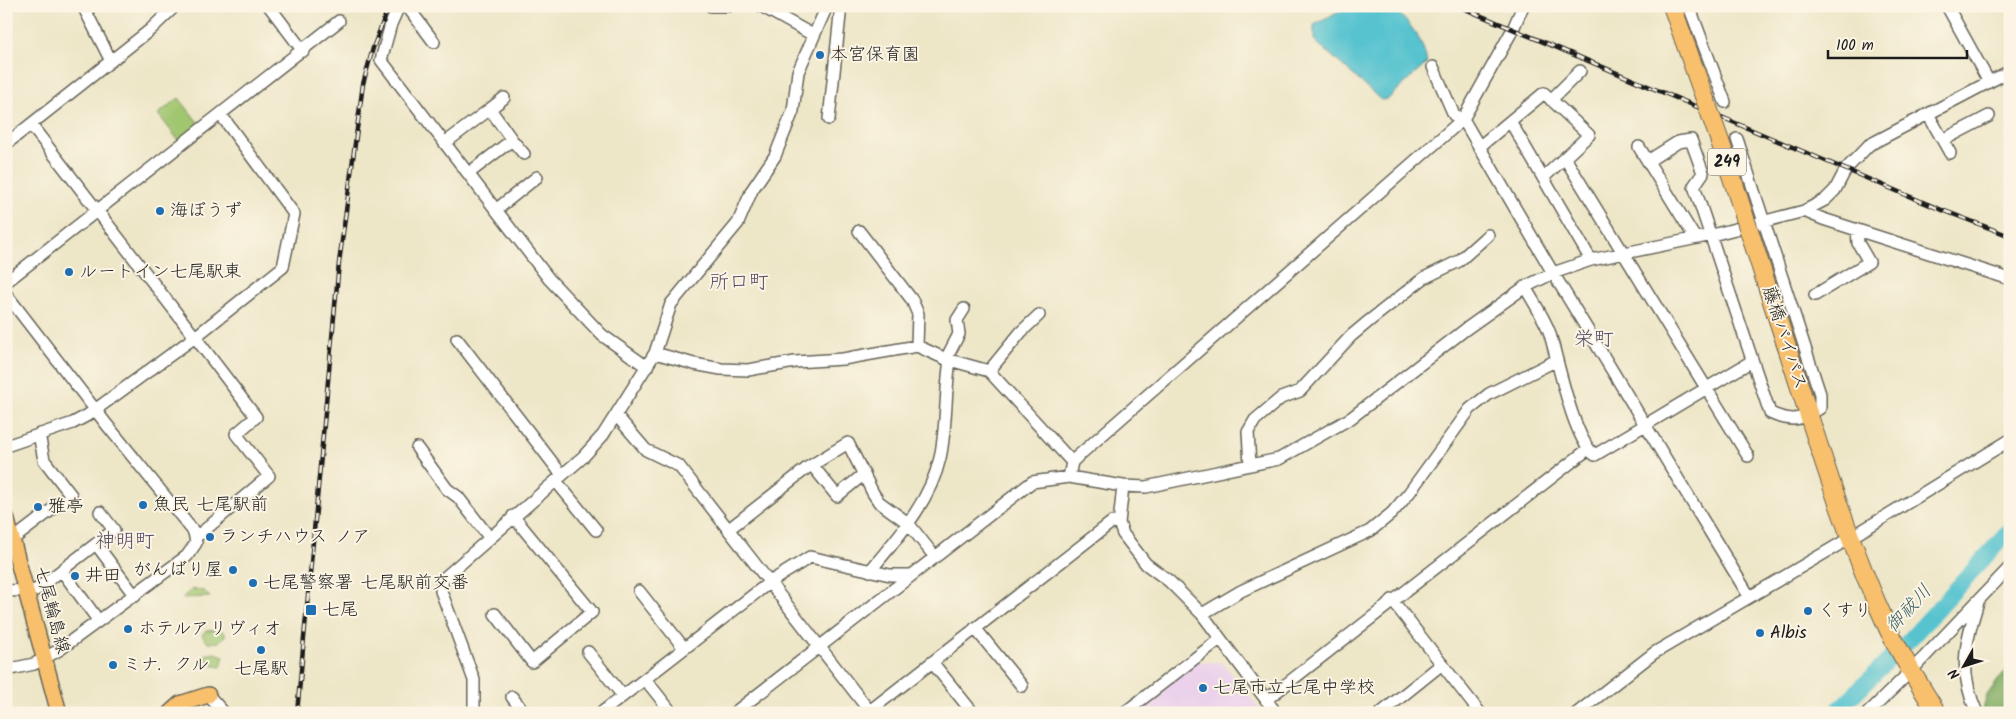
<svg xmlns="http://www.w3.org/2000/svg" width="2016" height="719" font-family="Kalam,'Klee One',sans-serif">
<rect width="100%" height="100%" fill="#fcf5e5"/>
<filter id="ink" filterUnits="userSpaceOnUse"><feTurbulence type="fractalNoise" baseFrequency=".02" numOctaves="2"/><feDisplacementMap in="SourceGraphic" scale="10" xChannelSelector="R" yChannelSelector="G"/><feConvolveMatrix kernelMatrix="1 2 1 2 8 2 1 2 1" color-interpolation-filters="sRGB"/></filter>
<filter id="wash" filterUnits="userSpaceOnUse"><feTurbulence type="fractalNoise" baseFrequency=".0096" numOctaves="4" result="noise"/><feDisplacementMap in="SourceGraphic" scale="20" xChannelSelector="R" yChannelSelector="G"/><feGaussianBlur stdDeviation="1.12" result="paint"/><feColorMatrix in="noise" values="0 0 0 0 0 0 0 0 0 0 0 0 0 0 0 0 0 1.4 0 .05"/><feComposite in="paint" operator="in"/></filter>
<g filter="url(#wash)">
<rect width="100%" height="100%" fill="#ede6c7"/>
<path fill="#ebd1eb" d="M1196,661L1223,663L1263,713H1132Z"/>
<path fill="#a0c670" stroke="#5e7146" d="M179,98L200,125L179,141L158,114Z
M192,589L204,591L210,597L182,598Z
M220,630L225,633V636L219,642L208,643L202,635L205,631Z
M215,653L224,656L221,667L208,665L204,655Z"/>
<path fill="#80ab62" stroke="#4e643f" d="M2010,664V713H1982L1987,695Z"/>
<path fill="#57c3cf" stroke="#3a7076" d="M1351,6L1392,7C1410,24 1423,38 1427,63L1388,99L1381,100L1314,40V25Z"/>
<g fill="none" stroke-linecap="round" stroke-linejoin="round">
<path stroke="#57c3cf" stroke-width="16" d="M1835,713L1912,637L2010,530"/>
</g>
</g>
<g filter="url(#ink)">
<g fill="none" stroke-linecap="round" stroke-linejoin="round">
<g stroke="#656358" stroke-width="14">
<path id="minor" d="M83,6L111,61
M269,6L303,51
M399,6L391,24L381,60L549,279L602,335L647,367
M407,6L434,42
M711,6H728
M761,6L813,35
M1689,6L1725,102
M1947,6L1989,82
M1433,67L1454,115L1463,119L1553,273L1749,596
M1551,100L1580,71
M490,109L504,98
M1928,114L1950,153
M829,119L841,6
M1510,121L1591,260
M1943,140L1989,116
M445,143L490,109L512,140
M6,144L150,30L175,6
M1479,147L1544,93L1589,135L1543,178
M1639,147L1695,238
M1565,158L1748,456
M1648,161L1678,142L1691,140L1703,173L1694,186L1770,413C1790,422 1802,421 1820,408V394L1737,139
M469,173L512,140L524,154
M497,209L537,177
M1804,211L1823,219L2010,279
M859,231L912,300L918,314L917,346
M6,282L339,21
M1525,287C1533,301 1543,316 1549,331C1558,359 1573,440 1595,455L1752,361
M6,294L107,425L194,532L196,543L187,556L59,650L34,664L6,670
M1815,295L1869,262L1858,243L1857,230
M457,339L562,475
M655,353L694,364L721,369L748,370L795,362L843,359L917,346L946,359L989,371L1072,462
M946,359L959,334L957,320L964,309
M989,371L1021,332L1039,315
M616,415L646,450L679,466L871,713
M6,446L73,423L88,415L195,337L31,125
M417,448L447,489L458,497L489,537
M812,465L837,496L864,474
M1250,465L1248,432L1255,420L1281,398L1300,391L1351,336L1369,321L1424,278L1459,261L1488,235
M1069,477L1072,462L1077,457L1463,119L1513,29L1523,6
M556,481L596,530
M1123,486L1119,523L1123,534L1146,564L1169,581L1202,614L1276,713
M729,529L807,468L848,443L873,493L879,502L908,523L935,557
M194,532L200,534L269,476L236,434L256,417L195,337L283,267L294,214L221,115
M12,540L71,495L44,460L39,434
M96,544L135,596
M62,571L98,620
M870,571C898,537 930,502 940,458C947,426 945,392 950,360
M6,591L36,590L114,530L100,512
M639,591L684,648
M1392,600L1480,713
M495,614L532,662L592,612L513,516
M1202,614L1241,591L1370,531L1392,513L1409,493L1470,409L1489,394L1557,360
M975,628L1022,686
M588,652L623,696
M932,662L973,713
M645,679L672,713
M208,695L224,713
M512,697L524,713
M1266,700L1587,450
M474,713V680L441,591L443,579L583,457L603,435L655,353L671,304L738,223L752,190L775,156L793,111L798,72L827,6
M601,713L770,582L810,557L890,575H911
M734,713L1032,482L1069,477L1123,486L1146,487L1279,459L1351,418L1466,329L1525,287L1553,273L1591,260L1712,235L1804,211L1825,200L1835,190L1846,169L1869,145L2010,71
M867,713L1112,522L1119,523
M1124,713L1220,639
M1381,713L1442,664
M1577,713L1654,653L1850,538L2010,440
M1868,713L1911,671L2010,567
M1977,713C1958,670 1965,645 1978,602"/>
</g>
<g stroke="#656358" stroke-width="18">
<path id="major" d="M6,517L59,713
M170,713L180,704L208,695"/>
</g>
<g stroke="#656358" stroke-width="20">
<path id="highway" d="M1778,320C1812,422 1841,526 1886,624C1900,655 1919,684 1937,713"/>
</g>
<use href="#minor" stroke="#fff" stroke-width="11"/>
<use href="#major" stroke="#f8bf6c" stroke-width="15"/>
<use href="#highway" stroke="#f8bf6c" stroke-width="18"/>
<g stroke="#1c1c1c" stroke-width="4.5">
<path id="rail" d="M1458,6L1937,208L2010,236
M297,713L339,263L363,84L373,48L389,6"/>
</g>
<use href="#rail" stroke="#fcf5e5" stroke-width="2.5" stroke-dasharray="8" stroke-linecap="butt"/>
<g stroke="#656358" stroke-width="20" stroke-linecap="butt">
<path id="highway-bridge" d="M1672,6L1723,150L1778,320"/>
</g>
<use href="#highway-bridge" stroke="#f8bf6c" stroke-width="18"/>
</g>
</g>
<g fill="#1f6fb2" stroke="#fcf5e5" stroke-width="2">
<circle cx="820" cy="55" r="5"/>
<circle cx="160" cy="211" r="5"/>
<circle cx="69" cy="272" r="5"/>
<circle cx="143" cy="505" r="5"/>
<circle cx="38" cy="507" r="5"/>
<circle cx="210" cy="537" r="5"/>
<circle cx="233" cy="570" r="5"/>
<circle cx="75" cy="576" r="5"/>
<circle cx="253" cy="583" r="5"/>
<rect x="305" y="604" width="12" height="12" rx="2.5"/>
<circle cx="1808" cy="611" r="5"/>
<circle cx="128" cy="629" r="5"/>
<circle cx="1760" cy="633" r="5"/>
<circle cx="261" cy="650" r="5"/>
<circle cx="113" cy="665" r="5"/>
<circle cx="1203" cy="688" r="5"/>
</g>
<g text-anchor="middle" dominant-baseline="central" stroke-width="4" stroke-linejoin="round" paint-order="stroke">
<rect fill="#fcf5e5" stroke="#5f5d58" stroke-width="1" x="1708" y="148.5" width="38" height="27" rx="4"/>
<g font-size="16" font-weight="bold" fill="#1c1c1c">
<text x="1727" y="162">249</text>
</g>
<g font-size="18" fill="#1c1c1c" stroke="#fcf5e5" text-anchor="start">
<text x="830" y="55">本宮保育園</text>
<text x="170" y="211">海ぼうず</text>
<text x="79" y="272">ルートイン七尾駅東</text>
<text x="153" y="505">魚民 七尾駅前</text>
<text x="48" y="507">雅亭</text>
<text x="220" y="537">ランチハウス ノア</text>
<text x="223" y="570" text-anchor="end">がんばり屋</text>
<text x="85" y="576">井田</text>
<text x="263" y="583">七尾警察署 七尾駅前交番</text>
<text x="322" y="610">七尾</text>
<text x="1818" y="611">くすり</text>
<text x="138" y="629">ホテルアリヴィオ</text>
<text x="1770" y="633">Albis</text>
<text x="123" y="665">ミナ．クル</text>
<text x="261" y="669" text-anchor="middle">七尾駅</text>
<text x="1213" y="688">七尾市立七尾中学校</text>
</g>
<g font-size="18" fill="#1c1c1c" stroke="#fcf5e5">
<text transform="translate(1784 338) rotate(72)">藤橋バイパス</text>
<text transform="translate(51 610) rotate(75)">七尾輪島線</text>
</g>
<g font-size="19" font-style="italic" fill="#345f64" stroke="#fcf5e5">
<text transform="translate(1909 609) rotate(-47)">御祓川</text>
</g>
<g font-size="20" fill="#564f69" stroke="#fcf5e5">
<text x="739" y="283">所口町</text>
<text x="1594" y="340">栄町</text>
<text x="125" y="542">神明町</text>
</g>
</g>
<rect width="2016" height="719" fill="none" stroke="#fcf5e5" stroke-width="25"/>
<g transform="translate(1964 666) rotate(231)" stroke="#fcf5e5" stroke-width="4" paint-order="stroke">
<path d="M0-4L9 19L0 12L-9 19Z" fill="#1c1c1c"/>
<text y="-8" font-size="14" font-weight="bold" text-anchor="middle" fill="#1c1c1c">N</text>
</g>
<path d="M1828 50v8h139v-8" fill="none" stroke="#1c1c1c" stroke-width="2.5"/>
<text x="1836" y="50" font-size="15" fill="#1c1c1c" stroke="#fcf5e5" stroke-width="4" paint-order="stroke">100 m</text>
</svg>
